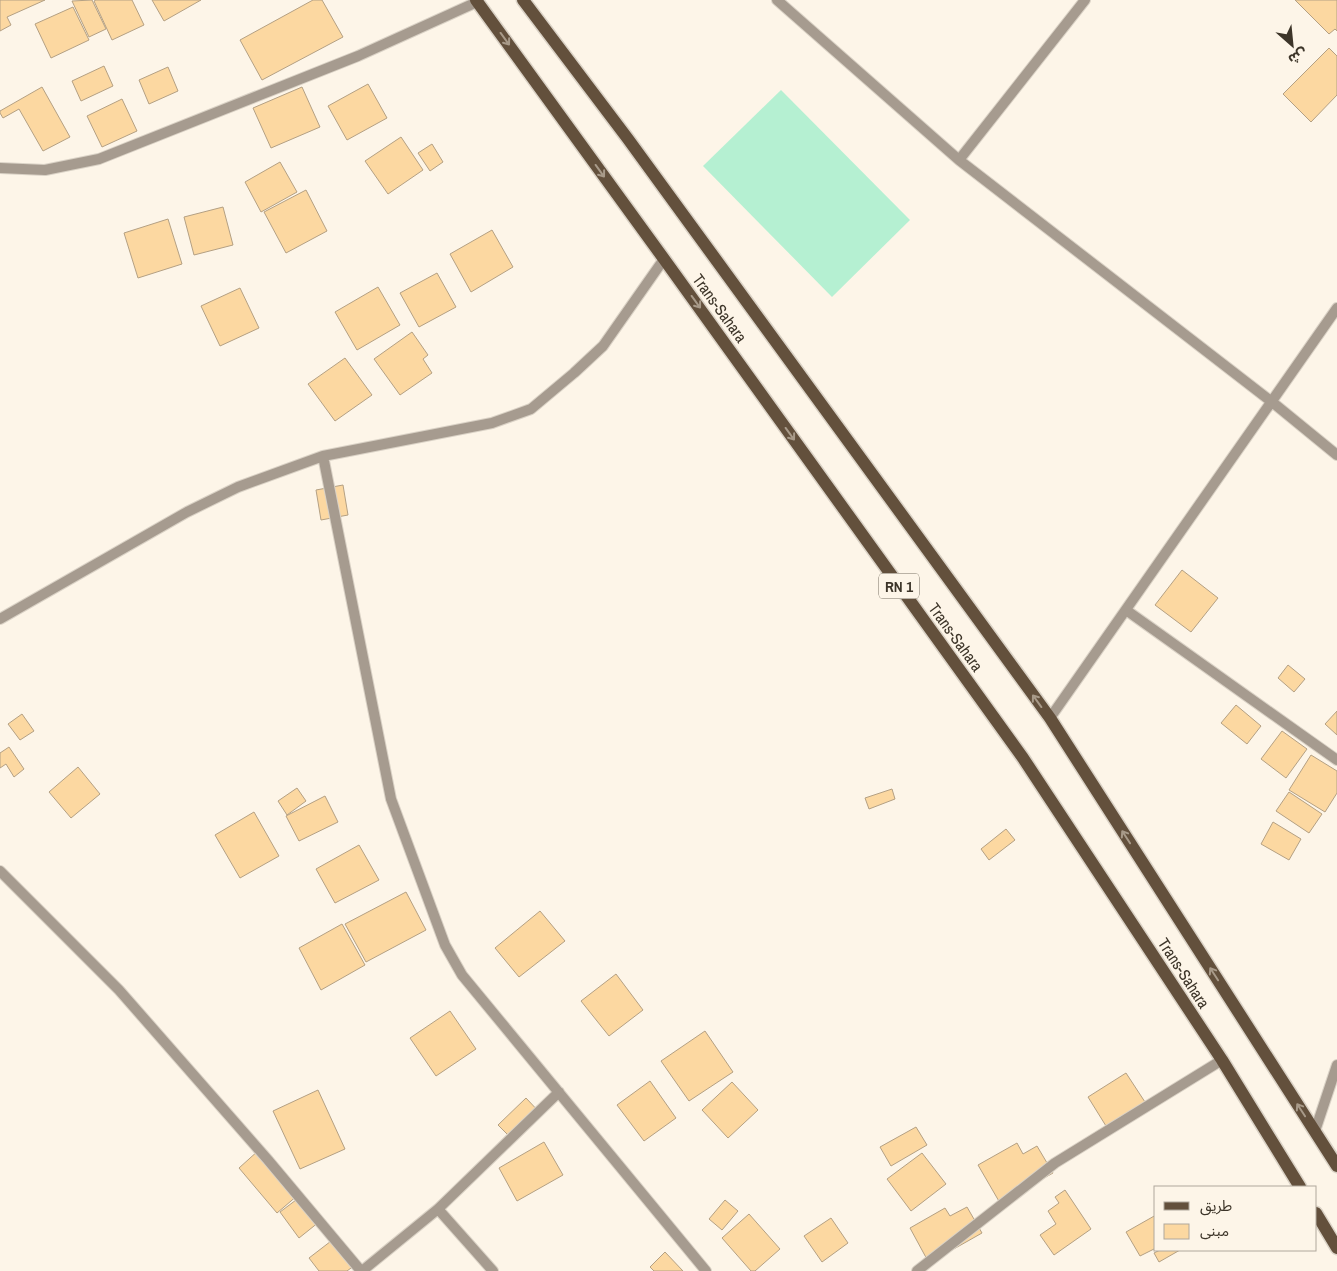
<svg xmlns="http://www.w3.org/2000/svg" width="1337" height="1271" font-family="'Archivo Narrow','Noto Sans Arabic',sans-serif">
<rect width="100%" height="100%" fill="#fdf5e8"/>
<path fill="#b5f0d2" d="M781,90L910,220L832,297L703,166Z"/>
<path fill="#fcd8a1" stroke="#b4a083" d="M0,0H45L7,17L11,25L0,31Z
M92,0L106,29L89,37L72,1Z
M96,0H132L144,25L112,40L94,1Z
M152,0H201L164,21Z
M313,0H322L343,37L262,80L240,40Z
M1295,0H1337V31L1335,29L1329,34Z
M73,7L89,40L51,58L35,24Z
M1329,48L1337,56V95L1311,122L1283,94Z
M104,66L113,86L81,101L72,81Z
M168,67L178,91L149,104L139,80Z
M368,84L387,118L347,140L328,106Z
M42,87L70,137L43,151L19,109L3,118L0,113V111Z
M302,87L320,127L271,148L253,108Z
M122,99L137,131L102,147L87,116Z
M401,137L423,170L388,194L365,161Z
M432,144L443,162L430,171L418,153Z
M280,162L297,192L261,212L245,182Z
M306,190L327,231L286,253L264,212Z
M223,207L233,245L194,255L184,217Z
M168,219L182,264L138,278L124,233Z
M492,230L513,267L471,292L450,254Z
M437,273L456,307L419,327L400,293Z
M378,287L400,325L357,350L335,312Z
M240,288L259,328L220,346L201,306Z
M412,332L428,355L423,359L432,373L400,395L374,359Z
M345,358L372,395L335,421L308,384Z
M343,485L348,515L321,520L316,490Z
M1182,570L1218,598L1191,632L1155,605Z
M1288,665L1305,679L1294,692L1278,678Z
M1236,705L1261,726L1247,744L1221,723Z
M1337,711V735L1325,724Z
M22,714L34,731L20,740L8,724Z
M1282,731L1307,749L1286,778L1261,759Z
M9,747L24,769L14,777L6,764L0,768V753Z
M1311,755L1337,771V793L1325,812L1289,790Z
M78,767L100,794L71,818L49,792Z
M297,788L306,801L287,815L278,801Z
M892,789L895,799L869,809L865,798Z
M1289,792L1322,814L1309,833L1276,811Z
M325,796L338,822L299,841L286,816Z
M254,812L279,856L240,878L215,835Z
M1273,822L1301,839L1289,860L1261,844Z
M1006,829L1015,840L989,860L981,849Z
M359,845L379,880L335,903L316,869Z
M406,892L426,930L366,962L345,924Z
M540,911L565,941L519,977L495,948Z
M342,924L365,965L321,990L299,948Z
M616,974L643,1010L609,1036L581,1001Z
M450,1011L476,1049L436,1076L410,1038Z
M705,1031L733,1072L689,1101L661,1061Z
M1126,1073L1145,1102L1106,1126L1088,1097Z
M650,1081L676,1118L644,1141L617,1105Z
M732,1082L758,1110L728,1138L702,1110Z
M318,1090L345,1149L300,1169L273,1111Z
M526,1098L542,1115L514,1141L498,1125Z
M916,1127L927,1145L891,1166L880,1147Z
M544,1142L563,1175L517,1201L499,1168Z
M1017,1143L1023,1154L1037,1146L1053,1173L1000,1203L978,1165Z
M259,1150L298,1195L277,1213L239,1168Z
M922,1153L946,1184L911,1211L887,1179Z
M1065,1190L1091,1229L1054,1255L1040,1235L1056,1224L1048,1211L1059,1203L1055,1197Z
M300,1197L319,1222L299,1238L280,1212Z
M725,1200L738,1211L722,1230L709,1219Z
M967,1207L982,1233L929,1263L910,1228L945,1208L950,1216Z
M749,1214L780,1249L755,1271H751L722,1238Z
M1156,1215V1248L1140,1256L1126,1232Z
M831,1218L848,1243L822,1262L804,1236Z
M335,1238L355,1265L347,1271H319L309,1258Z
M1160,1250H1180L1159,1262L1154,1253Z
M665,1252L683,1271H654L650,1267Z"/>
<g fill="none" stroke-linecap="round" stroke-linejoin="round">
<g stroke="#dad2c6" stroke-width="12">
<path id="street" d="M777,0L959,160L1272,402L1337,455
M959,160L1085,0
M0,168L45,170L99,159L358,56L477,2
M323,456L391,799L445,945L462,975L706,1271
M1126,610L1337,760
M0,619L187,512L238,487L323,456L492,423L531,409L574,373L603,346L664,259
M1050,718L1337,308
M0,871L119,990L268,1160L361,1271
M1315,1131L1337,1065
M438,1209L493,1271
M362,1271L438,1209L559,1092
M917,1271L1055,1163L1222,1060"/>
</g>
<g stroke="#dad2c6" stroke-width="15">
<path id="primary" d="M476,0L664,259L1023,758L1222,1060L1300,1187
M523,0L628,139L1050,718L1337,1166
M1316,1213L1337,1248"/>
</g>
<use href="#street" stroke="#a69b8f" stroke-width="10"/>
<use href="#primary" stroke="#63503c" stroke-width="12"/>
</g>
<defs><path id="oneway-shaft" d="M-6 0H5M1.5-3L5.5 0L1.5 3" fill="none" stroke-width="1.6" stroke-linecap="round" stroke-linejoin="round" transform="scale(1.25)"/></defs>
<g stroke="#a89a89">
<use href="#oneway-shaft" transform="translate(505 39) rotate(54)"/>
<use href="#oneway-shaft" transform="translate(600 171) rotate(54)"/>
<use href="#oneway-shaft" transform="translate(696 302) rotate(54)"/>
<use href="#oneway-shaft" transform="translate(790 434) rotate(54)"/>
<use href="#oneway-shaft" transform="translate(1037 701) rotate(-126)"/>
<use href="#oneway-shaft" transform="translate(1126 837) rotate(-123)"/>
<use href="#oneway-shaft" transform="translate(1214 974) rotate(-123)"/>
<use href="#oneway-shaft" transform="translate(1301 1110) rotate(-123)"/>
</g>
<g text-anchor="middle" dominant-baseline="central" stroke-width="4" stroke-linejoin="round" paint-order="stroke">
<rect fill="#fdf5e8" stroke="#776f62" stroke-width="1" x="879" y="573.5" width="40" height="25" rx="4"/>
<g font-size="15" font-weight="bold" fill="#3d3529">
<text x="899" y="586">RN 1</text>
</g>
<g font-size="16" fill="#3d3529" stroke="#fdf5e8">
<text transform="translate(720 308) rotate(54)">Trans-Sahara</text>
<text transform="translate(956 637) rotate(54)">Trans-Sahara</text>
<text transform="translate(1184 973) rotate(57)">Trans-Sahara</text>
</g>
</g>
<rect x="1154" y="1186" width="162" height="65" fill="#fdf5e8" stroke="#b0a89c"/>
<rect x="1164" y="1202" width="25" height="8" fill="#63503c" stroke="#b0a89c"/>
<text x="1200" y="1211" font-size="15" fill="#3d3529">طريق</text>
<rect x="1164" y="1224" width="25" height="15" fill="#fcd8a1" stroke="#b0a89c"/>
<text x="1200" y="1236" font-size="15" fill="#3d3529">مبنى</text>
<g transform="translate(1292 45) rotate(153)" stroke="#fdf5e8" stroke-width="4" paint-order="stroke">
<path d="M0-4L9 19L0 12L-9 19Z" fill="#3d3529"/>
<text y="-8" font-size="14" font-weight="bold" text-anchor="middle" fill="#3d3529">ش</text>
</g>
</svg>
